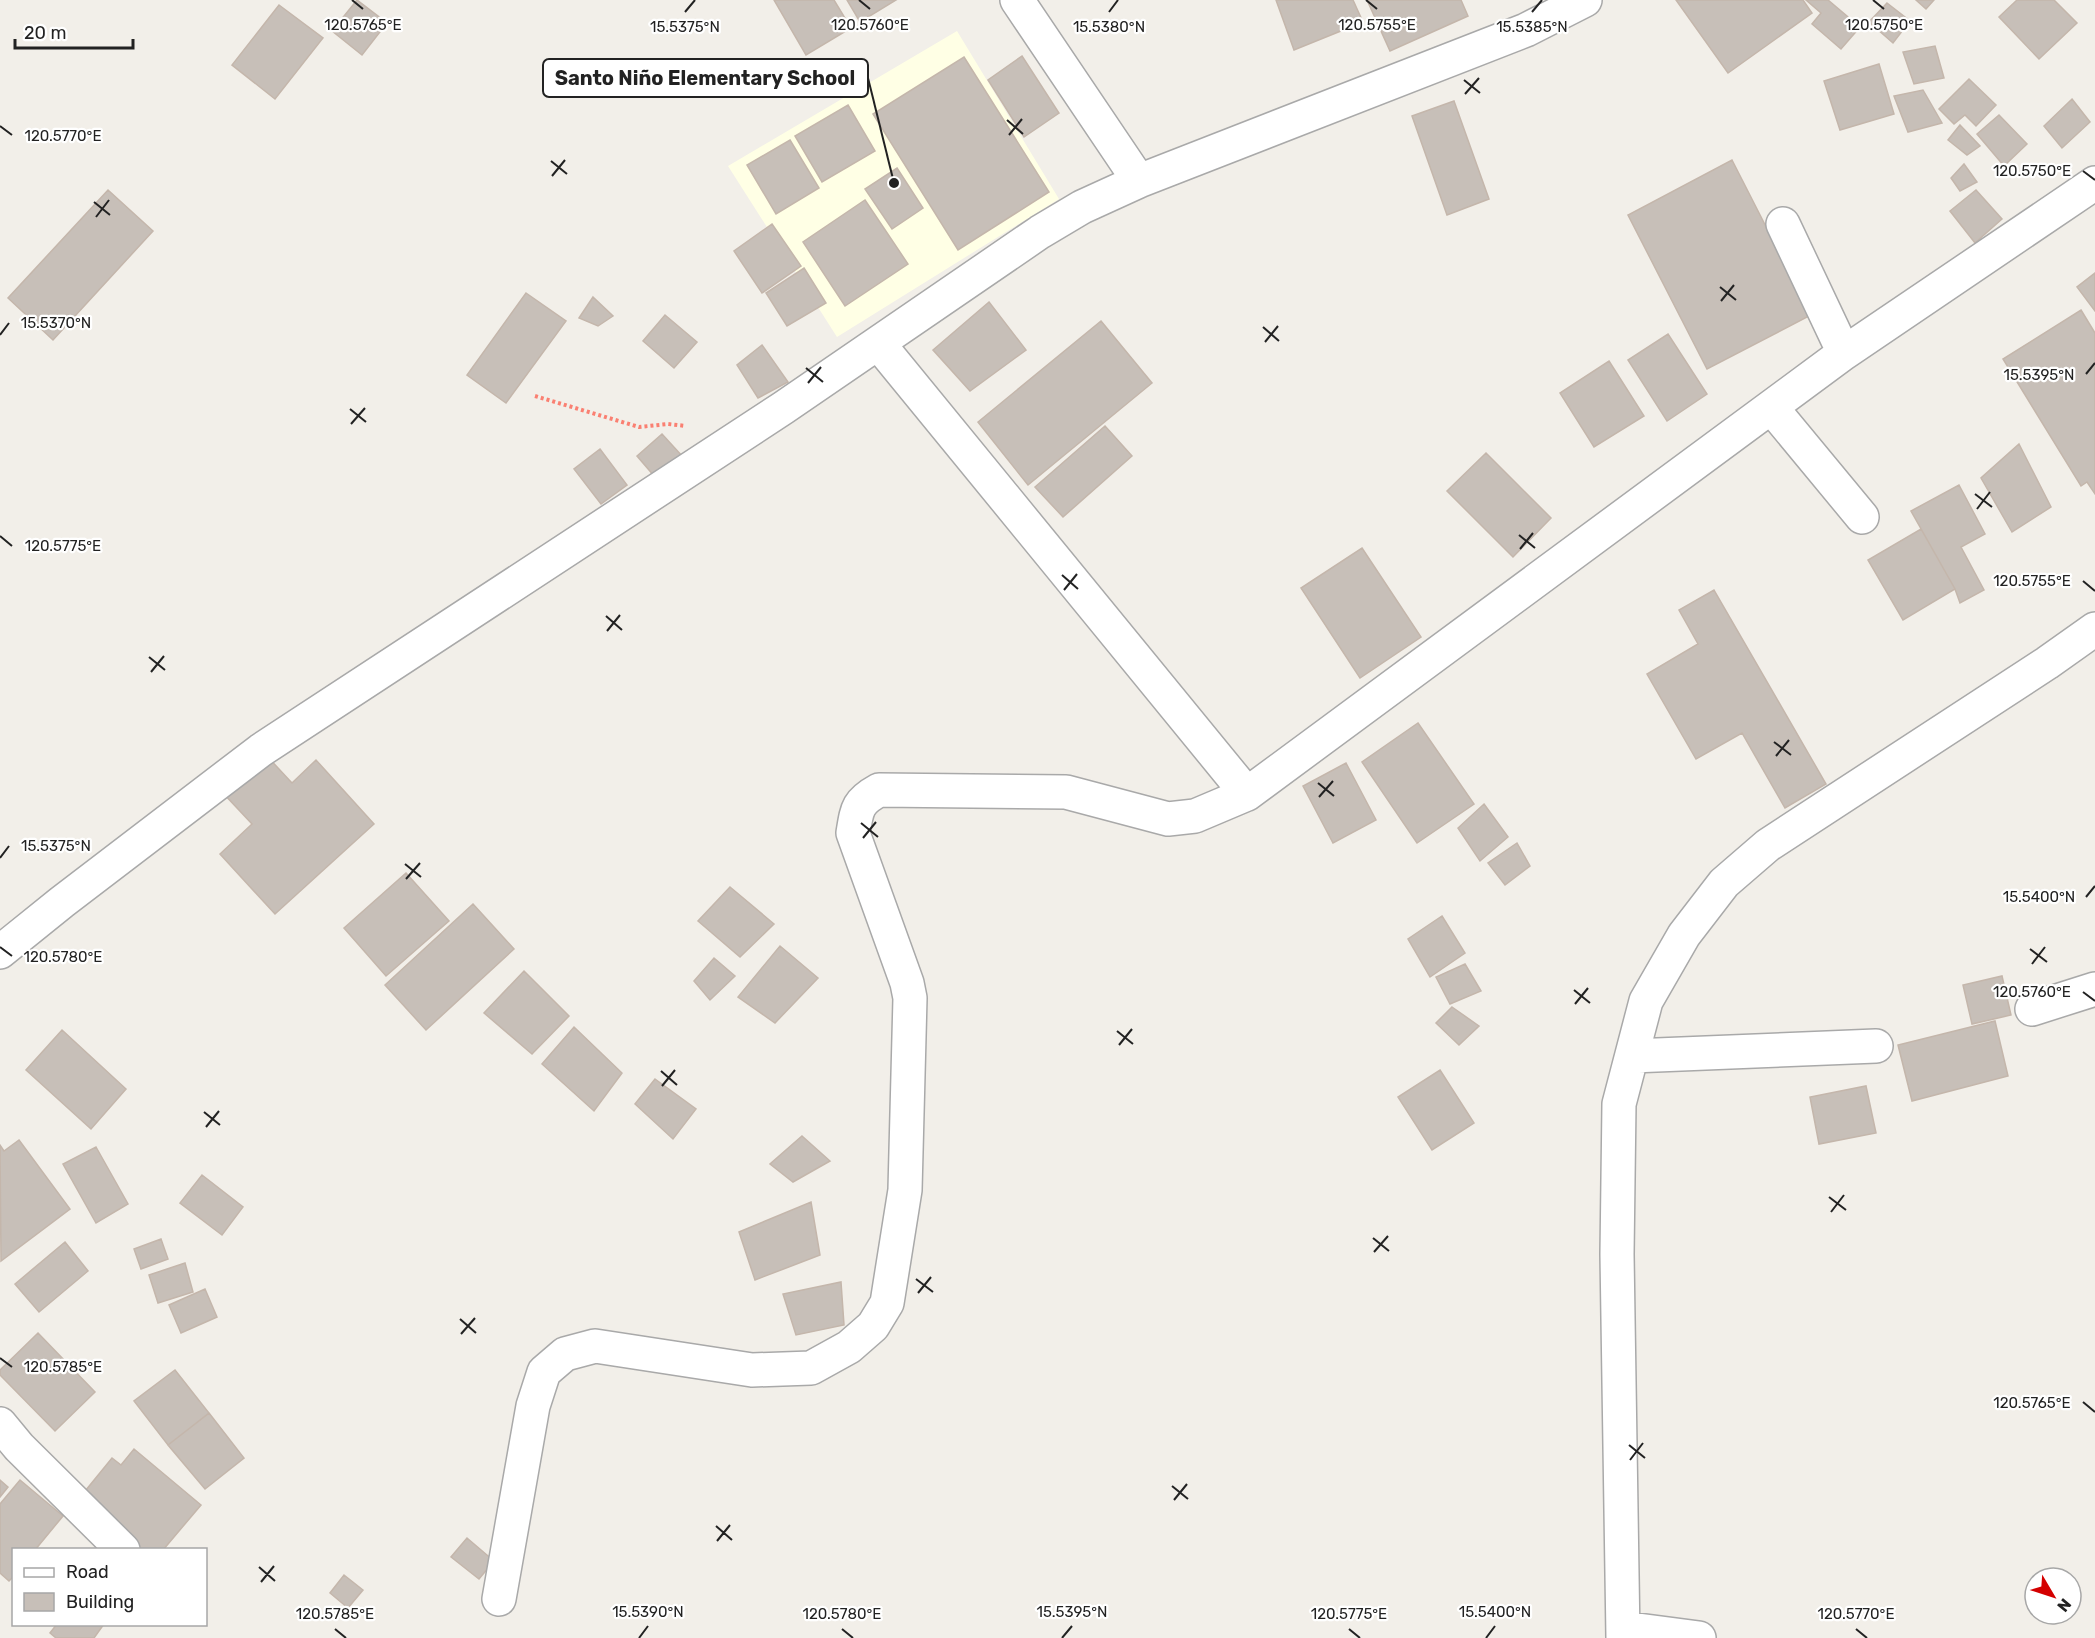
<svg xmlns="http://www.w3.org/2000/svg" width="2095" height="1638" font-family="Rubik,sans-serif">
<rect width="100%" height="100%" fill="#f2efe9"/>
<path fill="#ffffe5" d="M957,31L1059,199L837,337L728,166Z"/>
<path fill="#c7bfb8" stroke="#c4b6ab" stroke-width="1.5" d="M357,0L387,23L362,55L332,31Z
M774,0H834L851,28L806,55Z
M847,0H896L860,22Z
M1276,0H1353L1363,22L1294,50Z
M1367,0H1461L1468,16L1390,51Z
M1676,0H1803L1812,13L1728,73Z
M1806,0H1828L1860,27L1841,49L1812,24L1821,13Z
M1916,0H1934L1926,9Z
M2017,0H2054L2077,23L2039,59L1999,17Z
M1887,3L1910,21L1893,43L1869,22Z
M279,5L323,38L275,99L232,65Z
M1935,46L1944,78L1914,84L1903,52Z
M1022,56L1059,113L1024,137L988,80Z
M964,57L1049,192L958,250L873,114Z
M1879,64L1894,114L1840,130L1824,81Z
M1969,79L1996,105L1976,126L1965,115L1954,124L1939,109Z
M1923,90L1942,123L1908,132L1894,96Z
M2072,99L2090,122L2062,148L2044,126Z
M1454,101L1489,199L1447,215L1412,116Z
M848,105L875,151L822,182L795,136Z
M1999,115L2027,144L2004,166L1977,134Z
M1960,125L1980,146L1967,155L1948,140Z
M790,140L819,188L776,214L747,165Z
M1732,160L1811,315L1707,369L1628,215Z
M1964,164L1977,182L1960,191L1951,178Z
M897,168L923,208L892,229L865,189Z
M108,190L153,231L53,340L8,298Z
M1976,190L2002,219L1975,243L1950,211Z
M865,200L908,264L845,306L803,242Z
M772,224L801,266L762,293L734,251Z
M804,268L826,303L787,326L766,293Z
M2095,273V311L2077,287Z
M526,293L566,321L506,403L467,375Z
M593,297L613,316L598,326L579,318Z
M989,302L1026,350L970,391L933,350Z
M2081,310L2095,333V494L2087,482L2081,486L2003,359Z
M665,315L697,342L674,368L643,341Z
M1101,321L1152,383L1028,485L978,422Z
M1668,334L1707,394L1667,421L1628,360Z
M762,345L788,382L758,398L737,365Z
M1609,361L1644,416L1594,447L1560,393Z
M1105,426L1132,456L1063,517L1035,487Z
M662,434L684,458L655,477L637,456Z
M2019,444L2051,507L2012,532L1981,478Z
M600,449L627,485L601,504L574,469Z
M1486,453L1551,518L1513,557L1447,491Z
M1959,485L1985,534L1961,547L1984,590L1960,603L1955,589L1911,511Z
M1921,529L1955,589L1903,620L1868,560Z
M1362,548L1421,637L1360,678L1301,588Z
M1714,590L1826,784L1785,808L1742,733L1696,759L1647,674L1698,644L1679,610Z
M1418,723L1474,804L1417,843L1362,762Z
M265,754L292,783L316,760L374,824L275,914L220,854L252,824L223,793Z
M1346,763L1376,820L1333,843L1303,786Z
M1484,804L1508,837L1480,861L1458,828Z
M1517,843L1530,866L1505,885L1488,863Z
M406,873L449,921L386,976L344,928Z
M730,887L774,924L740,957L698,921Z
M473,904L514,949L426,1030L385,985Z
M1442,916L1465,953L1430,977L1408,939Z
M780,946L818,978L775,1023L738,997Z
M714,958L735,976L710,1000L694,981Z
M1465,964L1481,991L1450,1004L1436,977Z
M524,971L569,1016L532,1054L484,1013Z
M2002,976L2011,1015L1972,1024L1963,985Z
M1452,1007L1479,1026L1459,1045L1436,1023Z
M1995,1021L2008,1076L1912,1101L1898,1045Z
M574,1027L622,1073L594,1111L542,1064Z
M62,1030L126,1089L91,1129L26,1070Z
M1440,1070L1474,1123L1432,1150L1398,1097Z
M655,1079L696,1109L673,1139L635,1104Z
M1866,1086L1876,1133L1819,1144L1810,1097Z
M802,1136L830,1161L793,1182L770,1164Z
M19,1140L70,1209L1,1261L0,1145L4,1151Z
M96,1147L128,1204L96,1223L63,1164Z
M202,1175L243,1207L222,1235L180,1203Z
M811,1202L820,1255L755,1280L739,1232Z
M161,1239L168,1259L141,1269L134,1249Z
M65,1242L88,1271L39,1312L15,1284Z
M185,1263L193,1292L158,1303L149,1275Z
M841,1282L844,1325L796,1335L783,1294Z
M205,1289L217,1317L181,1333L169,1305Z
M38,1333L95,1392L55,1431L0,1375V1370Z
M175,1370L209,1413L168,1445L134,1401Z
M209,1413L244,1458L205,1489L168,1445Z
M134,1449L201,1505L163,1550H112L73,1517L92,1495L86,1490L112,1458L121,1465Z
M0,1480L8,1487L0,1497Z
M20,1480L63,1516L35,1550H14V1576L9,1581L0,1573V1504Z
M467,1538L494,1561L479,1579L451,1557Z
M344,1575L363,1590L348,1608L330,1593Z
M57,1624H104L94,1638H56L50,1633Z"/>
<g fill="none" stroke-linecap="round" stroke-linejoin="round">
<g stroke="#a9a9a9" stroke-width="36">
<path id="minor" d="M1017,0L1139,181
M1783,224L1844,353
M878,343L1247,794L1844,353L2095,183
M1771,407L1862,517
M0,952L62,902L261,750L783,408L1040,232L1082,207L1139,181L1526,30L1585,0
M2032,1009L2095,989
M1632,1056L1876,1046
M0,1424L19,1447L123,1550
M499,1599L533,1406L544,1372L565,1354L595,1346L752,1370L811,1368L849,1347L873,1326L887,1303L905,1190L910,998L907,983L853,833C857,809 857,802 879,790L1066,792L1168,819L1195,816L1247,794
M1623,1628L1699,1638
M1623,1638L1617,1254L1619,1104L1646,1001L1684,935L1724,883L1768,845L2047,663L2095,629"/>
</g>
<path stroke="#fa8072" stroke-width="4" stroke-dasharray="3 3" stroke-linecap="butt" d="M535,396L639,427L668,424L686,426"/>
<use href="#minor" stroke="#fff" stroke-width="33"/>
</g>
<path fill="none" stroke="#222" stroke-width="2" d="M352,0L363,9M859,0L870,9M1366,0L1377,9M1873,0L1884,9M685,12L695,0M1109,12L1118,0M1532,12L1542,0M1464,80L1480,93M1465,94L1479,78M1007,120L1023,134M0,126L12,135M1009,135L1022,119M551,161L567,174M2083,171L2095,180M552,176L565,160M94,202L110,215M96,217L109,200M1720,287L1736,300M1721,301L1734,285M1263,327L1279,341M0,335L9,323M1265,342L1278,326M806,368L823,382M2086,374L2095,363M808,383L821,367M350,409L366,422M351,424L365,408M1975,494L1992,507M1977,509L1990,492M1519,535L1535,548M0,536L12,546M1520,549L1533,533M1062,575L1078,589M2083,581L2095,591M1064,590L1077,574M606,616L622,630M607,631L620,615M149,657L165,670M151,672L164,656M1774,742L1791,755M1776,756L1789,740M1318,783L1334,796M1319,797L1333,781M861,823L878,837M863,838L876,822M0,858L9,846M405,864L421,877M406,879L420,863M2086,897L2095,886M0,947L12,956M2030,949L2047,962M2032,964L2045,947M1574,990L1590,1003M2083,992L2095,1001M1575,1004L1588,988M1117,1031L1133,1044M1119,1045L1132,1029M661,1071L677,1085M662,1086L675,1070M204,1112L220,1125M206,1127L219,1111M1829,1197L1846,1210M1831,1212L1844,1195M1373,1238L1389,1251M1374,1252L1388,1236M916,1279L933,1292M918,1293L931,1277M460,1319L476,1333M461,1334L475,1318M0,1358L12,1367M2083,1402L2095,1412M1629,1445L1645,1458M1630,1460L1643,1443M1172,1486L1188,1499M1174,1500L1187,1484M716,1526L732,1540M717,1541L730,1525M259,1567L275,1581M261,1582L274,1566M335,1629L346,1638M842,1629L853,1638M1349,1629L1360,1638M1856,1629L1867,1638M639,1638L648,1626M1062,1638L1072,1626M1486,1638L1495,1626"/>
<g font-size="15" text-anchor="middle" fill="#222" stroke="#fff" stroke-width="4.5" stroke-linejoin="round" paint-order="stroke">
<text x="363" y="30">120.5765°E</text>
<text x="870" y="30">120.5760°E</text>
<text x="1377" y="30">120.5755°E</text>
<text x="1884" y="30">120.5750°E</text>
<text x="685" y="32">15.5375°N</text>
<text x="1109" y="32">15.5380°N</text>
<text x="1532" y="32">15.5385°N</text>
<text x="63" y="141">120.5770°E</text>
<text x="2032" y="176">120.5750°E</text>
<text x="56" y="328">15.5370°N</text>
<text x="2039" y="380">15.5395°N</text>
<text x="63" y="551">120.5775°E</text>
<text x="2032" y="586">120.5755°E</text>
<text x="56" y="851">15.5375°N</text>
<text x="2039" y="902">15.5400°N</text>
<text x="63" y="962">120.5780°E</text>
<text x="2032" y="997">120.5760°E</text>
<text x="63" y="1372">120.5785°E</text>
<text x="2032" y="1408">120.5765°E</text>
<text x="648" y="1617">15.5390°N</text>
<text x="1072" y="1617">15.5395°N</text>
<text x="1495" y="1617">15.5400°N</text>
<text x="335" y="1619">120.5785°E</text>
<text x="842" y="1619">120.5780°E</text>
<text x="1349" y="1619">120.5775°E</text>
<text x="1856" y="1619">120.5770°E</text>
</g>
<path fill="none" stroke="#222" stroke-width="2" d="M894 183L868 78"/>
<circle fill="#222" stroke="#fff" stroke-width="2" cx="894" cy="183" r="6"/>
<rect fill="#fff" stroke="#222" stroke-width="2" x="543" y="59" width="325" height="38" rx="6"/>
<g font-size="20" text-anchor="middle" font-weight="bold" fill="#222">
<text x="705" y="85">Santo Niño Elementary School</text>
</g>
<rect x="12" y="1548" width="195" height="78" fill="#ffffff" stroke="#a7a7a7" stroke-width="1.5"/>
<rect x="24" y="1568" width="30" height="9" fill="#ffffff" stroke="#a7a7a7" stroke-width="1.5"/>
<text x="66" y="1578" font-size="18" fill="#222222">Road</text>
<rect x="24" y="1593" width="30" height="18" fill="#c7bfb8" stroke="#a7a7a7" stroke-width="1.5"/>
<text x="66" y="1608" font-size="18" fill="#222222">Building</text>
<g transform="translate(2053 1596) rotate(129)"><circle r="28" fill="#ffffff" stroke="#a7a7a7" stroke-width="1.5"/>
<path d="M0-4.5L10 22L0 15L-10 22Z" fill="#d40000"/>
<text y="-9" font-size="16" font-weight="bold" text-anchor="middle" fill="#222222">N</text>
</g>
<path d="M15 39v9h118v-9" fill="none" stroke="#222222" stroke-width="3"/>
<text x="24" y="39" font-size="18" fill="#222222" stroke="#ffffff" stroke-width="4.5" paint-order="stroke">20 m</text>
</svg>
